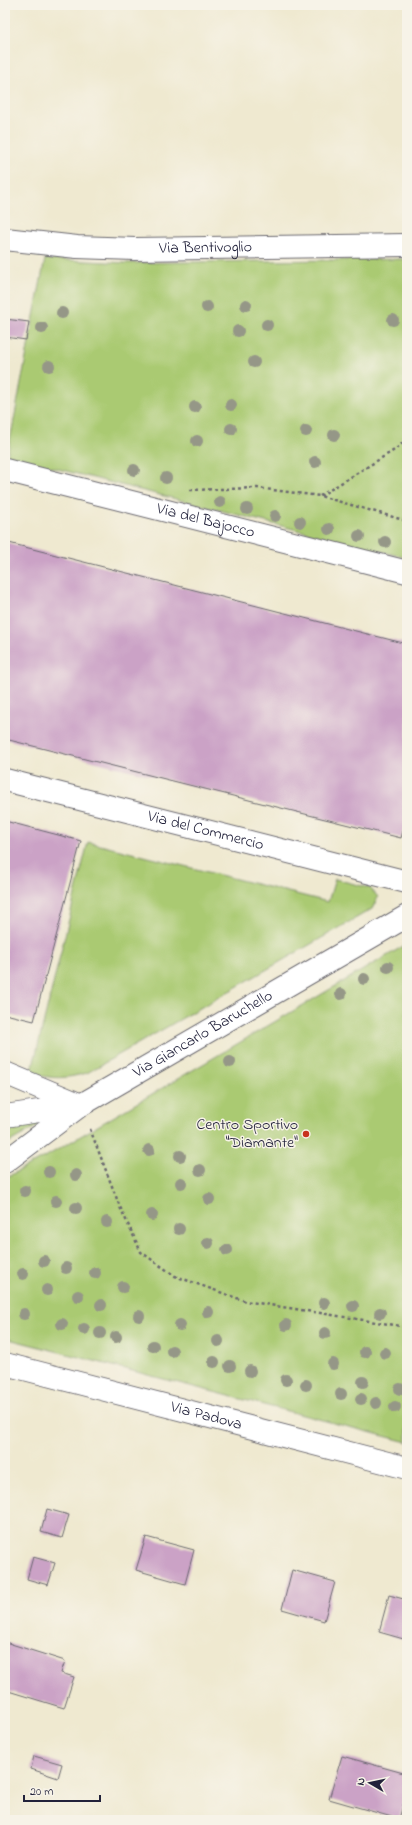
<svg xmlns="http://www.w3.org/2000/svg" width="412" height="1825" font-family="'Indie Flower',sans-serif">
<rect width="100%" height="100%" fill="#f7f3e8"/>
<filter id="ink" filterUnits="userSpaceOnUse"><feTurbulence type="fractalNoise" baseFrequency=".025" numOctaves="2"/><feDisplacementMap in="SourceGraphic" scale="8" xChannelSelector="R" yChannelSelector="G"/><feConvolveMatrix kernelMatrix="1 2 1 2 8 2 1 2 1" color-interpolation-filters="sRGB"/></filter>
<filter id="wash" filterUnits="userSpaceOnUse"><feTurbulence type="fractalNoise" baseFrequency=".012" numOctaves="4" result="noise"/><feDisplacementMap in="SourceGraphic" scale="16" xChannelSelector="R" yChannelSelector="G"/><feGaussianBlur stdDeviation="0.9" result="paint"/><feColorMatrix in="noise" values="0 0 0 0 0 0 0 0 0 0 0 0 0 0 0 0 0 1.4 0 .05"/><feComposite in="paint" operator="in"/></filter>
<g filter="url(#wash)">
<rect width="100%" height="100%" fill="#efe9d0"/>
<path fill="#aaca72" stroke="#667656" d="M45,259L126,263L407,259V558L7,456Z
M88,842L328,902L335,879L370,888L378,897L372,909L87,1073C64,1079 55,1079 31,1074Z
M407,944V1442L5,1338V1178L45,1157Z
M46,1116L51,1118L8,1143L10,1129Z"/>
<g id="blocks">
<path fill="#cba2c6" d="M5,319L29,322L26,340L5,337Z
M5,542L407,644V817L401,838L5,739Z
M5,821L81,841L34,1021L5,1014Z
M47,1509L69,1515L62,1538L41,1532Z
M146,1537L194,1550L185,1584L136,1570Z
M33,1557L55,1563L48,1585L27,1579Z
M292,1570L335,1582L324,1621L282,1609Z
M389,1595L407,1600V1640L379,1632Z
M5,1642L65,1661L61,1673L74,1677L64,1708L5,1690Z
M34,1756L62,1764L58,1778L31,1769Z
M342,1756L407,1774V1791L399,1819L329,1799Z"/>
</g>
</g>
<g filter="url(#ink)">
<use href="#blocks" fill-opacity="0" stroke="#6a686f" stroke-width="1"/>
<g fill="none" stroke-linecap="round" stroke-linejoin="round">
<g stroke="#6a686f" stroke-width="24">
<g id="street">
<path id="s1" d="M5,470L407,572"/>
<path id="s2" d="M5,780L407,882"/>
<path d="M5,1073L81,1105"/>
<path d="M5,1116L80,1105"/>
<path id="s3" d="M5,1162L81,1105L407,916"/>
</g>
</g>
<g stroke="#6a686f" stroke-width="24">
<g id="secondary">
<path id="s4" d="M5,239L77,247L135,249L407,245"/>
</g>
</g>
<g stroke="#6a686f" stroke-width="24">
<g id="primary">
<path id="s5" d="M5,1364L407,1468"/>
</g>
</g>
<path stroke="#6a686f" stroke-width="2.5" stroke-dasharray="3 3" stroke-linecap="butt" d="M190,490L257,488L320,496L407,521
M320,496L396,449L407,439
M90,1129L120,1207L141,1252L175,1276L245,1301L407,1327"/>
<use href="#street" stroke="#fff" stroke-width="22"/>
<use href="#secondary" stroke="#fff" stroke-width="22"/>
<use href="#primary" stroke="#fff" stroke-width="22"/>
</g>
<g fill="#959787">
<circle cx="246" cy="305" r="6"/>
<circle cx="207" cy="307" r="6"/>
<circle cx="62" cy="313" r="6"/>
<circle cx="393" cy="320" r="6"/>
<circle cx="267" cy="325" r="6"/>
<circle cx="42" cy="328" r="6"/>
<circle cx="238" cy="331" r="6"/>
<circle cx="254" cy="362" r="6"/>
<circle cx="49" cy="366" r="6"/>
<circle cx="231" cy="405" r="6"/>
<circle cx="195" cy="407" r="6"/>
<circle cx="231" cy="429" r="6"/>
<circle cx="306" cy="431" r="6"/>
<circle cx="334" cy="435" r="6"/>
<circle cx="197" cy="441" r="6"/>
<circle cx="315" cy="462" r="6"/>
<circle cx="134" cy="470" r="6"/>
<circle cx="166" cy="478" r="6"/>
<circle cx="220" cy="502" r="6"/>
<circle cx="247" cy="509" r="6"/>
<circle cx="275" cy="516" r="6"/>
<circle cx="300" cy="522" r="6"/>
<circle cx="329" cy="529" r="6"/>
<circle cx="359" cy="536" r="6"/>
<circle cx="385" cy="542" r="6"/>
<circle cx="388" cy="967" r="6"/>
<circle cx="364" cy="979" r="6"/>
<circle cx="341" cy="994" r="6"/>
<circle cx="230" cy="1062" r="6"/>
<circle cx="149" cy="1150" r="6"/>
<circle cx="180" cy="1156" r="6"/>
<circle cx="200" cy="1170" r="6"/>
<circle cx="49" cy="1172" r="6"/>
<circle cx="76" cy="1175" r="6"/>
<circle cx="181" cy="1183" r="6"/>
<circle cx="25" cy="1191" r="6"/>
<circle cx="209" cy="1199" r="6"/>
<circle cx="56" cy="1201" r="6"/>
<circle cx="76" cy="1208" r="6"/>
<circle cx="152" cy="1215" r="6"/>
<circle cx="107" cy="1222" r="6"/>
<circle cx="179" cy="1229" r="6"/>
<circle cx="208" cy="1243" r="6"/>
<circle cx="227" cy="1250" r="6"/>
<circle cx="44" cy="1261" r="6"/>
<circle cx="66" cy="1268" r="6"/>
<circle cx="95" cy="1273" r="6"/>
<circle cx="23" cy="1274" r="6"/>
<circle cx="123" cy="1287" r="6"/>
<circle cx="47" cy="1290" r="6"/>
<circle cx="78" cy="1296" r="6"/>
<circle cx="324" cy="1303" r="6"/>
<circle cx="101" cy="1305" r="6"/>
<circle cx="353" cy="1306" r="6"/>
<circle cx="208" cy="1312" r="6"/>
<circle cx="380" cy="1313" r="6"/>
<circle cx="24" cy="1314" r="6"/>
<circle cx="139" cy="1316" r="6"/>
<circle cx="62" cy="1324" r="6"/>
<circle cx="180" cy="1325" r="6"/>
<circle cx="286" cy="1325" r="6"/>
<circle cx="84" cy="1329" r="6"/>
<circle cx="100" cy="1333" r="6"/>
<circle cx="325" cy="1333" r="6"/>
<circle cx="116" cy="1337" r="6"/>
<circle cx="218" cy="1341" r="6"/>
<circle cx="153" cy="1346" r="6"/>
<circle cx="172" cy="1351" r="6"/>
<circle cx="365" cy="1352" r="6"/>
<circle cx="385" cy="1353" r="6"/>
<circle cx="214" cy="1362" r="6"/>
<circle cx="333" cy="1364" r="6"/>
<circle cx="230" cy="1366" r="6"/>
<circle cx="250" cy="1371" r="6"/>
<circle cx="286" cy="1380" r="6"/>
<circle cx="363" cy="1382" r="6"/>
<circle cx="306" cy="1385" r="6"/>
<circle cx="400" cy="1389" r="6"/>
<circle cx="341" cy="1394" r="6"/>
<circle cx="361" cy="1399" r="6"/>
<circle cx="376" cy="1403" r="6"/>
<circle cx="395" cy="1407" r="6"/>
</g>
</g>
<circle fill="#c8321e" stroke="#f7f3e8" stroke-width="1.5" cx="306" cy="1134" r="4"/>
<g text-anchor="middle" dominant-baseline="central" stroke-width="3" stroke-linejoin="round" paint-order="stroke">
<g font-size="16" fill="#22223b" stroke="#f7f3e8">
<text stroke="none"><textPath href="#s4" startOffset="201">Via Bentivoglio</textPath></text>
<text stroke="none"><textPath href="#s1" startOffset="207">Via del Bajocco</textPath></text>
<text stroke="none"><textPath href="#s2" startOffset="207">Via del Commercio</textPath></text>
<text stroke="none"><textPath href="#s3" startOffset="236">Via Giancarlo Baruchello</textPath></text>
<text stroke="none"><textPath href="#s5" startOffset="208">Via Padova</textPath></text>
</g>
<g font-size="16" fill="#22223b" stroke="#f7f3e8" text-anchor="end">
<text x="298" y="1125">Centro Sportivo<tspan x="298" dy="18">"Diamante"</tspan></text>
</g>
</g>
<rect width="412" height="1825" fill="none" stroke="#f7f3e8" stroke-width="20"/>
<g transform="translate(370 1783) rotate(279)" stroke="#f7f3e8" stroke-width="3" paint-order="stroke">
<path d="M0-3L7 15L0 10L-7 15Z" fill="#22223b"/>
<text y="-6" font-size="11" font-weight="bold" text-anchor="middle" fill="#22223b">N</text>
</g>
<path d="M24 1795v6h76v-6" fill="none" stroke="#22223b" stroke-width="2"/>
<text x="30" y="1795" font-size="12" fill="#22223b" stroke="#f7f3e8" stroke-width="3" paint-order="stroke">20 m</text>
</svg>
